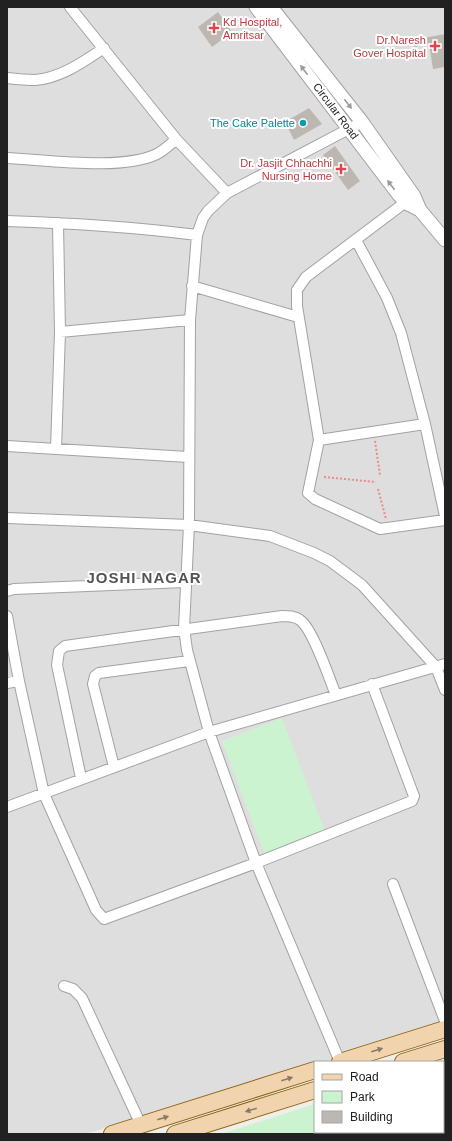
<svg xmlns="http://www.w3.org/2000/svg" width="452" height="1141" font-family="Helvetica,sans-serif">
<rect width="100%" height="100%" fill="#f0eee9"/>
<path fill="#dfdede" d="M7,7H445V1025L323,1062H315V1064L85,1134H7Z"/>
<path fill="#ccf3d0" d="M282,718L325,832L265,855L222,741Z
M443,1063H445V1134H221L315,1104V1132H443Z"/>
<path fill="#bdb7b2" d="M218,12L232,32L212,47L198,27Z
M445,34V67L433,69L429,44L414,47L413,40Z
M309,108L322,124L294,140L285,122Z
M335,146L360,181L348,190L323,155Z"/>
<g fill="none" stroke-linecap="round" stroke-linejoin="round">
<g stroke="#a2a2a2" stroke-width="7">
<path id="service" d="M443,1126L445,1130"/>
</g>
<g stroke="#a2a2a2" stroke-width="12">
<path id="minor" d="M70,7L176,139L227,193
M7,78C16,79 26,80 35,80C61,78 83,62 104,48
M7,158C48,160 121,171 157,154C164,150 170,145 176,139
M411,198L306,277L297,290V306L319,440L308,493L315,499L380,529L445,520
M7,221C70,223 134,227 197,235
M356,240L387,298L401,333L425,424L445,516
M192,286L298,317
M60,332L190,320
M319,440L425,424
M7,446L188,457
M56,449L60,332L58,223
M7,518L189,525L270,536L314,553L330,561L362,585L436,667L445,690
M7,591L14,589L185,582
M7,616L19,681
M7,683L19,681L44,794L96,910L104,919L256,863L412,801L414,796L412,791L372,684
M114,767L93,684L95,676L99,673L189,661
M81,778L57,665L59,651L65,646L282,616C288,616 295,616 300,620C313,629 329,678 336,695
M7,807L209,732L445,664
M393,884L445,1021
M64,986L73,989L82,998L141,1125
M340,1062L256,863L209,732L187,650L184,628L189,525L190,320L197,235L203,218L208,211L227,193L362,122"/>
</g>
<g stroke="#a2a2a2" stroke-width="15">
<path id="tertiary" d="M256,7L399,195L406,203L420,210
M271,7L362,122L414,196L420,210L445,240"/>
</g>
<g stroke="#8a6413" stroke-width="18">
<path id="primary" d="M340,1062L445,1029
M403,1062L445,1049
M112,1134L315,1070
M175,1134L315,1090"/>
</g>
<path stroke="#e98d81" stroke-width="2" stroke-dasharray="2 2" stroke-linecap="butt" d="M375,441L380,475
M324,477L376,482
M378,489L386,519"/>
<use href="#service" stroke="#fff" stroke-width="5"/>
<use href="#minor" stroke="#fff" stroke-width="10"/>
<use href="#tertiary" stroke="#fff" stroke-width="13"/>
<use href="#primary" stroke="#f1d4ad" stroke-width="16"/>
</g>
<defs><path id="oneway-solid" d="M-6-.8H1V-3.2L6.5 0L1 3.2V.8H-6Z"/></defs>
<g fill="#9b9b9b">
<use href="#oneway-solid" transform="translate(304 70) rotate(-127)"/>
<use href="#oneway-solid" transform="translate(348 104) rotate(52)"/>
<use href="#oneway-solid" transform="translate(391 185) rotate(-127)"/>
</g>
<g fill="#897a67">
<use href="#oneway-solid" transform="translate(377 1050) rotate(-17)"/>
<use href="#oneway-solid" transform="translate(287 1079) rotate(-18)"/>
<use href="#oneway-solid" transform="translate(251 1110) rotate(163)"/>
<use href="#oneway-solid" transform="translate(163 1118) rotate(-18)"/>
</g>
<g fill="#e0444e" stroke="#fff" stroke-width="1.5">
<path d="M212 22h4v4h4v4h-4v4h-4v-4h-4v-4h4z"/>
<path d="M433 40h4v4h4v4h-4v4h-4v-4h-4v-4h4z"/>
<path d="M339 163h4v4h4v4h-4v4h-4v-4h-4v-4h4z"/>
</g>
<circle fill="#0f9aa8" stroke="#fff" stroke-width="1.5" cx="303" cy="123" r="4"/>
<g text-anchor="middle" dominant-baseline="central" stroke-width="4" stroke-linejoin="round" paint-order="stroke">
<g font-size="11" fill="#be3a42" stroke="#fff" text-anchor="end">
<text x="223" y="22" text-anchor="start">Kd Hospital,<tspan x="223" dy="13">Amritsar</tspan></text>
<text x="426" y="40">Dr.Naresh<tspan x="426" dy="13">Gover Hospital</tspan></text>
<text x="332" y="163">Dr. Jasjit Chhachhi<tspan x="332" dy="13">Nursing Home</tspan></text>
</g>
<g font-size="11" fill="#212121" stroke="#fff">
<text transform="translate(336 111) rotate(53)">Circular Road</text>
</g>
<g font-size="11" fill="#0d838f" stroke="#fff" text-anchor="end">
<text x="295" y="123">The Cake Palette</text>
</g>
<g font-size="15" font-weight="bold" letter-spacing="1" fill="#545454" stroke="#fff">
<text x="144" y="577">JOSHI NAGAR</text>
</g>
</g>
<rect width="452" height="1141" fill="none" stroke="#212121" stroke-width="16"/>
<rect x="314" y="1061" width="130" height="72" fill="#ffffff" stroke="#a6a6a6"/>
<rect x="322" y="1074" width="20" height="6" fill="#f1d4ad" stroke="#a6a6a6"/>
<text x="350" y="1081" font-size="12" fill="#212121">Road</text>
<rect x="322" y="1091" width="20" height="12" fill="#ccf3d0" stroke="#a6a6a6"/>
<text x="350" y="1101" font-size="12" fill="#212121">Park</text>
<rect x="322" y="1111" width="20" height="12" fill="#bdb7b2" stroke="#a6a6a6"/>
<text x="350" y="1121" font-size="12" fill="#212121">Building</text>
</svg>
